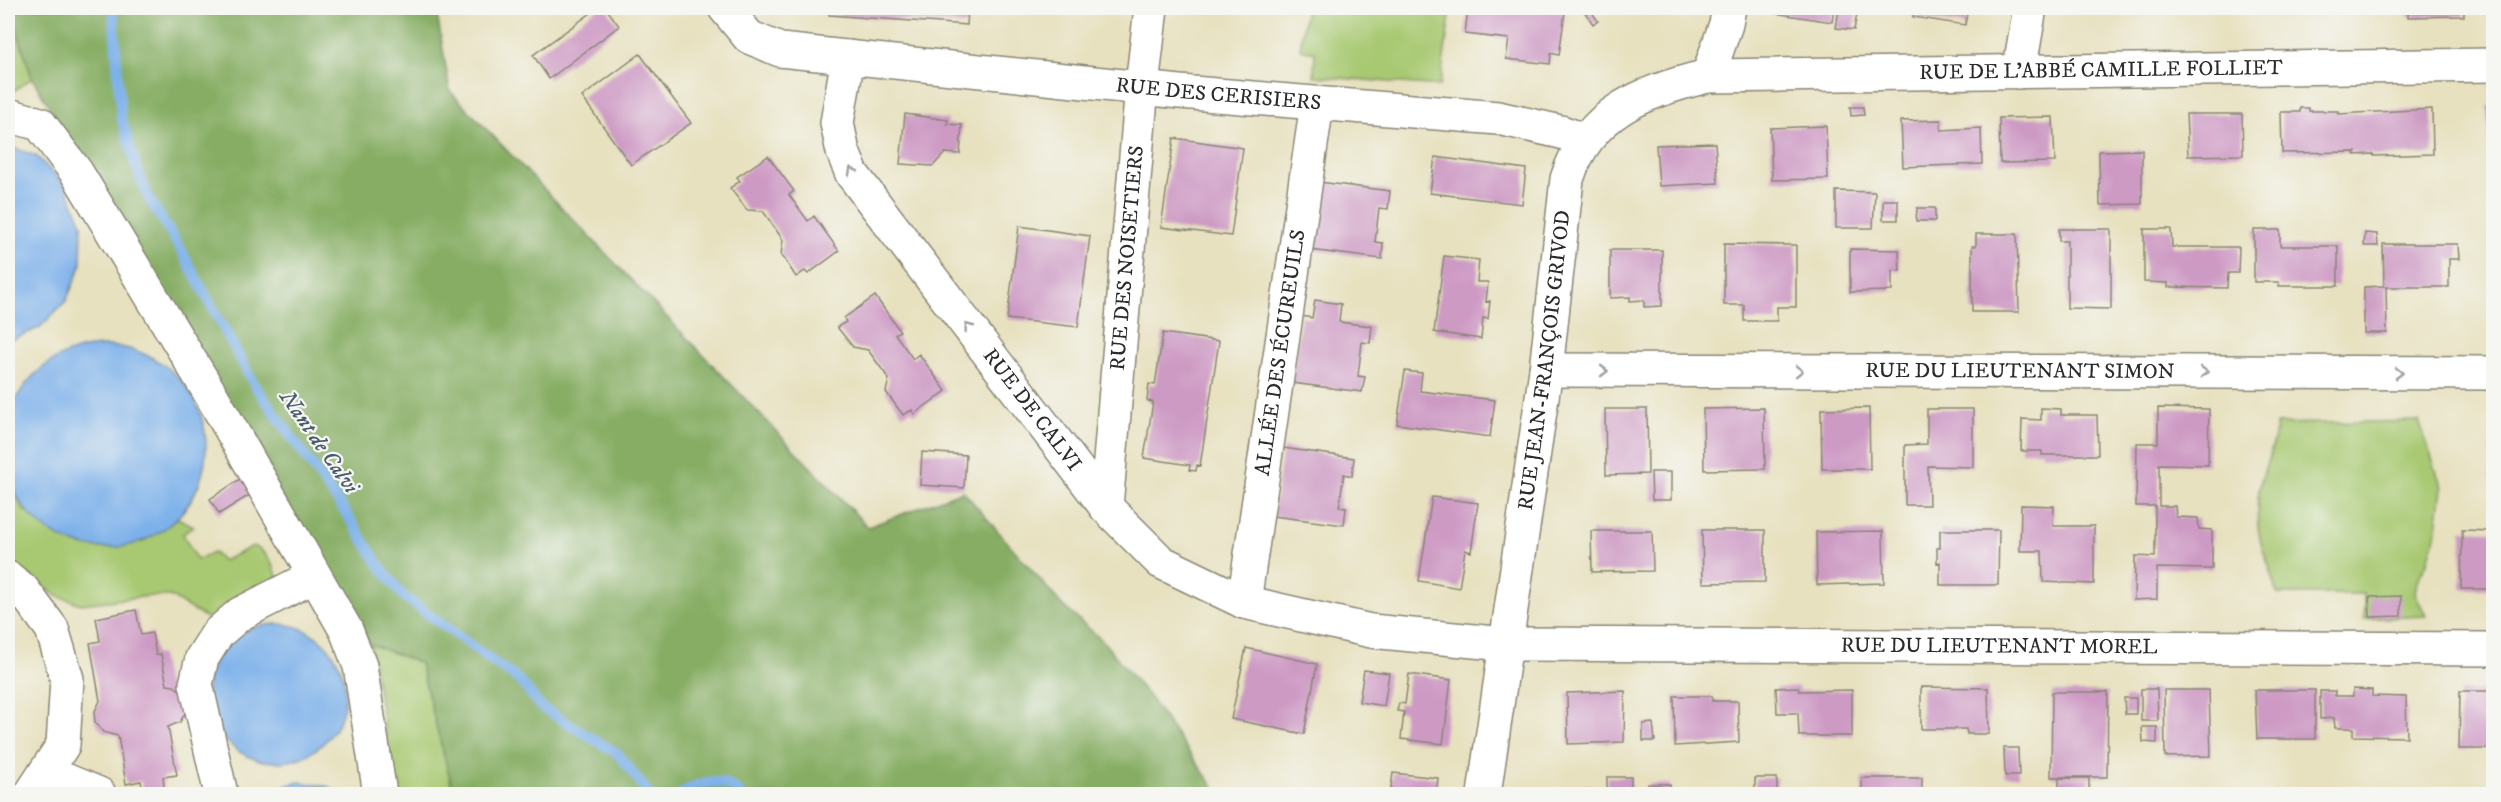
<svg xmlns="http://www.w3.org/2000/svg" width="2501" height="802" font-family="'IM FELL DW Pica',serif">
<rect width="100%" height="100%" fill="#f6f6f2"/>
<filter id="ink" filterUnits="userSpaceOnUse"><feTurbulence type="fractalNoise" baseFrequency=".0167" numOctaves="2"/><feDisplacementMap in="SourceGraphic" scale="12" xChannelSelector="R" yChannelSelector="G"/><feConvolveMatrix kernelMatrix="1 2 1 2 8 2 1 2 1" color-interpolation-filters="sRGB"/></filter>
<filter id="wash" filterUnits="userSpaceOnUse"><feTurbulence type="fractalNoise" baseFrequency=".008" numOctaves="4" result="noise"/><feDisplacementMap in="SourceGraphic" scale="24" xChannelSelector="R" yChannelSelector="G"/><feGaussianBlur stdDeviation="1.35" result="paint"/><feColorMatrix in="noise" values="0 0 0 0 0 0 0 0 0 0 0 0 0 0 0 0 0 1.4 0 .05"/><feComposite in="paint" operator="in"/></filter>
<g filter="url(#wash)">
<rect width="100%" height="100%" fill="#e7e1bf"/>
<path fill="#a8c972" stroke="#6a7a4e" stroke-width="1.5" d="M8,8H10L32,78L8,95Z
M1306,8H1451L1440,86L1314,76L1315,52L1300,49Z
M2419,421L2442,488L2436,535L2427,563L2417,581L2415,593L2426,616L2364,619V594H2277C2275,578 2268,565 2263,550C2257,532 2256,509 2259,491C2262,469 2277,444 2276,424Z
M8,479L24,511L142,542L178,518L194,526L183,534L197,560L213,552L223,561L253,546C266,550 278,571 278,584L212,622L170,596H150L81,604L55,595L8,558Z
M370,644L420,663L454,794H396Z"/>
<path fill="#86ad64" stroke="#586c48" stroke-width="1.5" d="M10,8H436L450,91L868,527L963,491L1063,606L1102,640L1150,698L1219,794H454L420,663L370,644L32,78Z"/>
<path fill="#7db1ea" stroke="#546e8a" stroke-width="1.5" d="M8,146L36,156L66,186L82,224L81,266L66,301L39,328L8,341Z
M4 447a101 101 0 1 1 202 0a101 101 0 1 1-202 0Z
M207 693a69 69 0 1 1 138 0a69 69 0 1 1-138 0Z
M299,782L329,787L341,794H265L273,789Z"/>
<g fill="none" stroke-linecap="round" stroke-linejoin="round">
<path stroke="#7db1ea" stroke-width="10" d="M113,8L121,117L138,172L149,199L180,248L255,386L346,513L378,563L403,596L520,681L541,707L618,754L649,794
M681,794C700,781 723,775 740,794"/>
</g>
<g id="blocks">
<path fill="#cd9ac4" d="M598,8H606L619,26L549,79L533,55Z
M829,8H968L967,25L829,15Z
M1468,8H1534L1565,12L1559,55L1551,53L1550,64L1506,59L1509,39L1465,34Z
M1582,8H1589L1598,21L1593,24Z
M1774,8H1834L1832,22L1773,13Z
M1839,8H1858L1854,30L1836,28Z
M1915,8H1968L1965,25L1913,17Z
M2408,8H2464V16L2408,17Z
M640,54L691,123L631,165L582,97Z
M2487,105H2493V171H2489Z
M1850,107H1863L1864,115L1851,116Z
M2300,108H2309V111H2338V114L2432,109L2433,154L2374,156L2373,154L2355,155L2356,152L2282,153L2281,112H2300Z
M905,114L948,120L947,124L962,125L960,154L945,153L933,166L900,164Z
M2186,114H2242L2243,155L2188,156Z
M2053,117L2055,162L2000,163L1999,118Z
M1941,120V130L1981,128L1982,164L1903,167L1901,121Z
M1826,126L1828,179L1772,180L1770,128Z
M1174,138L1243,148L1231,236L1161,227Z
M1715,143L1718,183L1659,186L1656,145Z
M2142,150V204L2100,205L2099,151Z
M768,156L794,191L789,195L808,221L814,216L839,251L808,274L805,271L796,277L781,254L783,240L763,211L747,210L730,188L740,181L737,177Z
M1435,157L1526,169L1522,204L1430,193Z
M1319,182L1390,191L1388,209L1379,208L1375,242L1383,243L1382,259L1310,250Z
M1836,191L1875,192L1873,228H1836Z
M1883,200H1898V220H1883Z
M1917,208H1935V221H1916Z
M1019,226L1090,236L1078,327L1007,319Z
M2059,229H2111V309L2067,308V241H2059Z
M2144,229H2171L2172,247H2239L2238,273H2228L2227,288L2168,287V283L2144,282Z
M2254,230H2280V246H2338V286H2279V282H2254Z
M2365,233L2377,234L2378,246H2364Z
M1976,234H2017L2019,312H1972V246H1976Z
M1724,244L1796,245V307H1777V321H1744V305H1724Z
M2383,244H2458L2459,259H2449V287H2386L2387,333H2364V287L2384,286Z
M1850,249L1899,250L1900,271L1892,270V291L1850,292Z
M1610,250H1662V306L1644,307V300L1630,301V297L1610,298Z
M1444,256L1479,260L1477,282H1488L1486,302L1490,301L1488,319L1483,318L1481,339L1434,332Z
M875,296L900,331L895,334L913,359L919,354L946,391L914,414L912,410L903,415L886,392L889,379L868,350L853,347L837,327L846,322L844,318Z
M1315,300L1341,304L1339,322L1372,326L1370,343L1362,342L1358,376L1365,377L1362,392L1292,383L1301,316L1312,318Z
M1163,333L1219,341L1200,466L1197,465L1196,471L1189,470L1190,465L1144,458L1153,402L1147,401L1149,384L1155,385Z
M1405,371L1422,373L1420,391L1495,400L1490,437L1397,424Z
M1764,408L1765,469L1704,470L1703,409Z
M1869,408L1870,469H1822L1821,409Z
M2041,408L2061,409V415H2097L2098,455H2042V451H2021L2022,419L2041,420Z
M2158,408L2209,409L2208,465L2159,464V506H2175L2176,517L2198,518L2199,529L2212,530V569L2157,568V599L2134,600L2135,556L2155,557V506H2136L2137,443H2158Z
M1605,409H1647L1648,474L1606,475Z
M1927,409H1973V467L1928,466L1929,505H1905V445L1927,444Z
M2491,413H2493V480H2490Z
M1283,448L1354,458L1352,476L1344,474L1339,507L1346,508L1344,525L1273,516Z
M922,452L966,455L964,488L920,485Z
M1651,472H1671V500H1652Z
M243,477L253,493L219,514L210,499Z
M1432,497L1478,503L1471,552L1465,550L1459,588L1419,581Z
M2021,505L2054,506L2053,526H2094V584L2043,582L2042,551H2020Z
M1702,530H1765V582L1703,583Z
M1940,530H1999L1998,585H1940V562L1937,563V548H1940Z
M2462,530L2493,531V589H2461Z
M1591,531H1652L1653,571L1592,572Z
M1883,531L1884,583L1817,585L1816,532Z
M2401,596V616L2370,617L2369,597Z
M136,610L141,635L152,633L156,655L161,654L167,685L174,686L182,692L187,710L180,722L168,727L177,775L163,777L164,787L143,792L141,781L126,784L118,736L103,732L95,722L94,713L100,701L90,643L100,641L96,618Z
M1246,648L1317,664L1304,734L1231,719Z
M1364,670L1389,673L1384,706L1359,702Z
M1409,674L1451,680L1443,744L1401,739L1404,712L1397,711L1399,703L1405,704Z
M1798,687L1799,691L1852,690V736H1799L1798,713H1777L1776,688Z
M1921,687L1988,688L1989,734H1967L1966,729H1921Z
M2141,689H2157L2158,721H2141Z
M2353,689L2372,690V696L2406,697L2407,737L2353,736V728H2335L2334,718L2320,719V691H2335V696H2353Z
M2164,690H2209L2211,756L2165,757Z
M2255,690H2315V739H2257Z
M1625,691L1624,742L1568,744L1567,693Z
M2460,691H2493V749H2459Z
M2052,692H2108L2107,777H2051Z
M1674,696H1712V701H1738L1739,742L1675,746Z
M2124,698H2136V714H2125Z
M1653,723L1655,741H1643V724Z
M2142,727H2157V743L2143,742Z
M2004,748H2018L2019,776H2005Z
M1393,773L1438,778L1436,794H1390Z
M1607,777H1631V794H1542V791L1607,790Z
M1755,778H1777V794H1755Z
M1862,778H1922V794H1862Z
M2059,778H2089V794H2059Z
M1648,784H1670V794H1649Z"/>
</g>
</g>
<g filter="url(#ink)">
<use href="#blocks" fill-opacity="0" stroke="#898675" stroke-width="1.5"/>
<g fill="none" stroke-linecap="round" stroke-linejoin="round">
<g stroke="#898675" stroke-width="36">
<g id="minor">
<path id="s1" d="M725,8L749,37L780,50L1180,92L1498,118L1561,132L1584,140"/>
<path id="s2" d="M848,57L837,123L843,152L852,174L1106,507L1161,562L1244,602L1371,631L1505,644L2494,649"/>
<path d="M2019,72L2030,8"/>
<path id="s3" d="M1708,76L2494,65"/>
<path d="M8,115L40,124L77,173L213,398L346,630L360,666L380,794"/>
<path id="s4" d="M1546,370L2494,373"/>
<path id="s5" d="M1106,507L1142,86L1151,8"/>
<path d="M8,578L23,590L52,629L67,679L63,745L31,794"/>
<path id="s6" d="M1244,602L1317,104"/>
<path d="M46,772L99,794"/>
<path d="M221,794L196,684L202,658L218,633L240,614L314,576"/>
<path id="s7" d="M1484,794L1546,370L1567,179C1588,112 1644,91 1708,76L1726,24L1729,8"/>
</g>
</g>
<use href="#minor" stroke="#fff" stroke-width="33"/>
</g>
<defs><path id="oneway-chevron" d="M-2-3.5L2.5 0L-2 3.5" fill="none" stroke-width="1.6" stroke-linecap="round" stroke-linejoin="round" transform="scale(1.5)"/></defs>
<g stroke="#a0a0a0">
<use href="#oneway-chevron" transform="translate(852 171) rotate(-118)"/>
<use href="#oneway-chevron" transform="translate(968 327) rotate(-127)"/>
<use href="#oneway-chevron" transform="translate(1604 371)"/>
<use href="#oneway-chevron" transform="translate(1799 371)"/>
<use href="#oneway-chevron" transform="translate(2204 372)"/>
<use href="#oneway-chevron" transform="translate(2399 373)"/>
</g>
</g>
<g text-anchor="middle" dominant-baseline="central" stroke-width="4.5" stroke-linejoin="round" paint-order="stroke">
<g font-size="21" fill="#2b2b2b" stroke="#f6f6f2">
<text stroke="none"><textPath href="#s3" startOffset="393">RUE DE L'ABBÉ CAMILLE FOLLIET</textPath></text>
<text stroke="none"><textPath href="#s1" startOffset="512">RUE DES CERISIERS</textPath></text>
<text stroke="none"><textPath href="#s5" startOffset="250">RUE DES NOISETIERS</textPath></text>
<text stroke="none"><textPath href="#s6" startOffset="252">ALLÉE DES ÉCUREUILS</textPath></text>
<text stroke="none"><textPath href="#s7" startOffset="438">RUE JEAN-FRANÇOIS GRIVOD</textPath></text>
<text stroke="none"><textPath href="#s4" startOffset="474">RUE DU LIEUTENANT SIMON</textPath></text>
<text stroke="none"><textPath href="#s2" startOffset="417">RUE DE CALVI</textPath></text>
<text stroke="none"><textPath href="#s2" startOffset="1468">RUE DU LIEUTENANT MOREL</textPath></text>
</g>
<g font-size="22" font-style="italic" fill="#485a6e" stroke="#f6f6f2">
<text transform="translate(319 442) rotate(55)">Nant de Calvi</text>
</g>
</g>
<rect width="2501" height="802" fill="none" stroke="#f6f6f2" stroke-width="30"/>
</svg>
